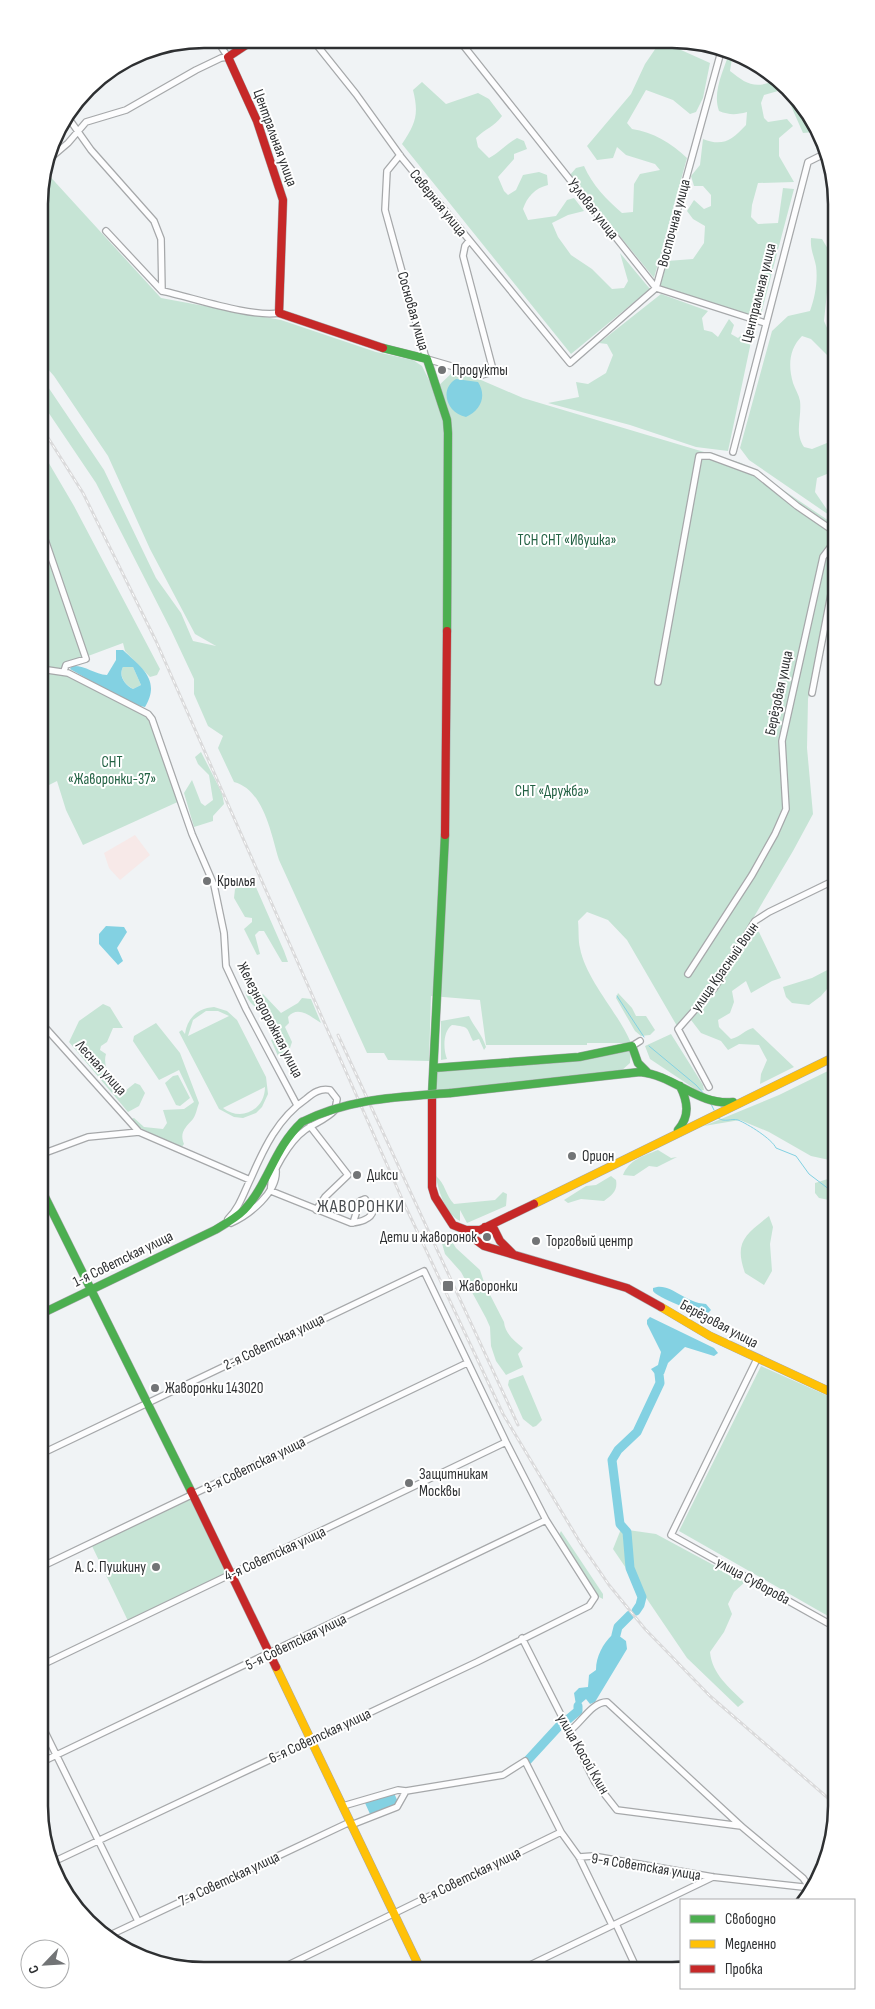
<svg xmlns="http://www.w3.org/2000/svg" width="875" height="2009" font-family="'Sofia Sans Condensed',sans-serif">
<rect width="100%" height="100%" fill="#f0f3f5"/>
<path fill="#f7e9e8" d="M135,835L150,855L120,880L109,868L104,853Z"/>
<path fill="#c6e4d5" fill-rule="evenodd" d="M660,42H676L681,50L710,63L703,98L696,112L690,114L673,100L646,90L627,123L632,129C653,132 671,143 687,158L654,278L570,175L576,168L584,166C593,186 606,199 622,213L633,212L634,184L640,174L660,170L655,164L626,155L617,147L613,158L597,160L587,146L631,94L645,64Z
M730,51L745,56L758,65L751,70L744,58L733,52L730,71C744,82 753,89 771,82L778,91L764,95L761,103L764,118L768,122L787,119L793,126L779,138V156L794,182L758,183L752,205L751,217L758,224L778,223L783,188L794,189L760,318L660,287L667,261L693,259L704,243L705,226L693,219L687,211L694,200L704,209L711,206V195L703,186H694L691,176L700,165L703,139C723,147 732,140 746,125L747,112C736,115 729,115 719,111C712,92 724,69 730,51Z
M780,81L788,87L814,132L803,133Z
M422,82L446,104L478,93L489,99L502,116C493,128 486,128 476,138L478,147L489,158C500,152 506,144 517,138L524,141L527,149L514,154V159L498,177L504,191L508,195L516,190L523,175L539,172L547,175L548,185C535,188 527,197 523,209L528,220L556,216L567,200L574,198L584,211L568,215L552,223L558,237L571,255L592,269L612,289L624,288L628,281L620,253L650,289L571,354L402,144C416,123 419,114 413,90Z
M45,171L161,298L281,320L376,352L413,360L422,366L434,390L454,371L481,380L523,398L741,463L755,471L832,523V578L808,699L807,748L813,814L793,851L745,932L709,986L677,1026L627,940L608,920L587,912L578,921C579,930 578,940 580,948C586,980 618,1012 631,1043H587V1045H486L480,1000L431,996L429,1061L388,1060L384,1053H367L279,860C271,834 264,790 234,782L218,748L223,736L208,726L194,694V679L171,630L96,483L40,400V375L104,470L156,578L181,613L193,641L216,646L195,634L150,549L108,456L54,376L40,360L39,192Z
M811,238L822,239L831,254L824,321L831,337V359L811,339L802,336C789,349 788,365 793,383C795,389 799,395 800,401C802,418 794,432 804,447L812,449L832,441V472L817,478L815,492L832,517L749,460L740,448L772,331L788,316L810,311C815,297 818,281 816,266C814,256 810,249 811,238Z
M661,294L708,311L702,318L704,330L712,332L718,337L729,319L734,325L731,334L738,338L755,323L728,451L696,447L630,425L548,403L579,397L576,382L588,384L606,373L613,355L607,344L599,343Z
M40,448L74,506L160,669L157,675L150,677L125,651L123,643L72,662L64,670L151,717L182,800L83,845L66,810L57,781L41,789L40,466L43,470Z
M123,667H133L141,685L133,689C125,685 118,675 123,667Z
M201,752L222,793L224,804L213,816V821L194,827L184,793L192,780L201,803L205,806L213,800L209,775L198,764L195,757Z
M251,876L284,951L288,962H282L264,931H259L255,935L260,954L257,955L244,929L252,922V918L245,917L234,898L235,889Z
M751,930L759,932L781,978L772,981L751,993L746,981L732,991L734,1002L730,1013L718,1020L719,1027L731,1039C740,1037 745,1030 753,1028L794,1067L760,1084L761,1074L767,1060L759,1045L739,1044L728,1050L721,1041L701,1033L691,1020L709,998Z
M833,967V982L821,996L809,1005L792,1003L786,997L783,987L812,978Z
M245,991L263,994L281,1013L298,1003L302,998L311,999L321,1023C311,1017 298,1005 288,1017L289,1023L285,1027L292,1042L290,1048L278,1056L271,1040L276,1037C273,1031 271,1024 267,1018C259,1008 248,1005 245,991Z
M618,993L632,1008L636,1016H646L655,1030L650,1035L641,1036L635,1031L616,998Z
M103,1004L110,1007L123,1028H113L107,1042L101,1046L100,1050L106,1054C102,1066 112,1081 119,1090L125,1091L135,1083L140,1085L145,1093L139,1106L128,1112L69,1042L79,1021Z
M214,1007L227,1011L237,1020L266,1077L268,1094L262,1107L256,1113L243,1118L234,1117L219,1109L179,1032L182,1030L185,1034C187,1018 198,1008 214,1007ZM206,1011H218L229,1016L188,1036L193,1020ZM265,1087C265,1110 241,1122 223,1108Z
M469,1016C474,1027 482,1034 486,1047L484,1050L479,1039L473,1041C466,1027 470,1027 452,1025C443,1031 443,1049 447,1059L441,1060V1021Z
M156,1023L180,1053L199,1103C197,1108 196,1115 193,1119C186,1127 179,1132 184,1144L181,1148L138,1127L131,1119L134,1118L144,1127L163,1129L167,1123L163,1110L184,1109L194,1102L179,1070L159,1080L133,1041L134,1036Z
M671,1034L703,1085L704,1090L698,1091L650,1059L645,1046Z
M631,1048L630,1063L621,1071L442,1092L441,1090H436L437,1073L441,1069Z
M834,1068V1161L811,1156L769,1132L740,1120L704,1126L779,1095Z
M178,1075L190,1098L180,1106L176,1105L165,1083L173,1076Z
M658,1150L671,1158L677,1157L657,1167L649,1166L634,1176L623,1175C629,1160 643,1156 658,1150Z
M436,1176C445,1183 446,1196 454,1204L495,1200L503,1192L507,1194L506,1206L467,1223L460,1210V1221C446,1214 438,1191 436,1176Z
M611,1176L616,1180C618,1191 612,1195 604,1201L581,1199L568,1203L564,1200L586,1186L596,1185Z
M834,1177V1201L819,1198L815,1193V1183Z
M769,1216L773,1227L770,1244L772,1271L764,1285L745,1273C734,1242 745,1235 769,1216Z
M446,1232L456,1248L480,1270L485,1285L504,1322C505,1334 515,1341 523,1348L518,1354L523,1367L506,1375L496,1361L491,1346L490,1327L486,1318L461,1272L445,1254L441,1240Z
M761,1366L835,1399V1620L679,1531Z
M523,1375L542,1420L536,1426L533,1427L523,1419L508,1385L509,1380Z
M191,1498L227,1574L128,1621L92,1546Z
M621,1529L656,1534L745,1582L734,1592L728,1604L732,1614L724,1632L710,1652C712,1674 729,1687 744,1702L738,1707L687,1658L613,1549Z
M561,1531L603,1594V1599L599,1597L559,1535Z"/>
<path fill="#83d1e2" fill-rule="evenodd" d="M456,379L478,382C487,396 481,410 466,417C448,414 438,390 456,379Z
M116,650H123C142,668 161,680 145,707L131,704L70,669L72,666C85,665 94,674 107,675L116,660ZM123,667H133L141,685L133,689C125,685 118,676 123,667Z
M106,926L124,927L127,932L117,948L123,961L118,965L99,944V934Z
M657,1287C673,1285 685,1303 706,1304L711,1310L705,1316C694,1311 658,1298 653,1291V1288Z
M650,1317L714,1348L718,1353L714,1356L685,1347L668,1363L664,1374H655L651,1369L658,1365L661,1352L647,1324V1320Z
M612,1635H618L626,1641L627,1649L595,1702L590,1704L586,1699L578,1706L576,1705L574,1693L579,1688L588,1687L589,1675L596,1670C596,1656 603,1644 612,1635Z
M394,1793L398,1802L393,1807L370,1814L365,1803Z"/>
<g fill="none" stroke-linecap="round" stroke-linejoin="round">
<path stroke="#83d1e2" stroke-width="1" d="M617,996L644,1037
M649,1046L696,1085L706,1096
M711,1104L714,1110
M718,1118C725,1123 731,1118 738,1120C748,1124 772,1139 776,1148L796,1156L809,1174L834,1193"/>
<path stroke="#83d1e2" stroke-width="9" d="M636,1611L640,1605L642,1597L630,1568L627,1532L620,1524L612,1460L618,1450L637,1432L660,1383L659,1374
M616,1635L618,1627L630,1615
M566,1721L578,1711V1706
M527,1761L561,1724"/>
<g stroke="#a6a8aa" stroke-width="8">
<path id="street" d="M216,39L228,57
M312,39L356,94L402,158L570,363L656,288L722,48
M459,40L656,288L765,323
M67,116L91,150L154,221L161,239L162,291C191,297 252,318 279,313
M400,155L387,171L385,210L425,355L427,359L482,375L489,373L492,366L463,256L465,246L469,241
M48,160L68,143L86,122L126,110L196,70L221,58L228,57
M106,231L162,291
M733,452L808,162L826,153
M40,525L86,659L66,665L64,671
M41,669L68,673L148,714L152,719L192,834L214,885L224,933L226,966L246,1009L297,1105
M658,682L699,456H710L756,473L797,506L832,530
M812,693L832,589
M688,974L752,875L775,834L786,809L782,741L823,557L832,545
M42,1024L139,1132L250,1180
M632,1046L640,1041
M709,1087L678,1029L715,987L755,921L769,912L833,881
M310,1126L348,1175L325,1197L316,1210
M42,1154L88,1137L139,1132
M271,1191L351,1223C359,1222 371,1220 373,1211L365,1199L360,1201L353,1223
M228,1219C240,1207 244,1192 251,1178C264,1148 278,1118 306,1099C313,1093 320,1088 330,1090L337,1099L335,1110C327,1119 315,1123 305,1130C291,1140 268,1174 271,1191
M231,1223C249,1215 278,1192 276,1170
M757,1359L671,1535L835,1627
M43,1453L424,1271L506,1442L546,1520L595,1597L589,1606L477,1662L51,1863
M43,1566L467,1363
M522,1638L595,1782L617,1810L741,1826
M44,1664L506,1442
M44,1730L138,1921
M568,1732C581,1724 591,1702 607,1702L741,1826L803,1878L810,1888
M44,1761L546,1520
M343,1806L398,1790L406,1791
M351,1825L397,1807L406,1791L503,1775L525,1761L561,1832
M579,1857L593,1856L713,1877L812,1888
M616,1924L635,1965
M108,1936L350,1822
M528,1966L713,1877
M284,1967L561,1832L579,1857L612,1925"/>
</g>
<g stroke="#a6a8aa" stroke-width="9">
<path id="fast" d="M383,348L427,359L447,420L448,433L447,631
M434,1068L579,1057L632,1046L638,1063L648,1073
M451,1093L640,1072C674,1075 698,1106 733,1102
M432,1095L445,835
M678,1130C690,1116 688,1102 680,1086
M42,1191L191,1491
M43,1313L215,1230C225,1224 236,1218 244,1210C268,1185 274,1148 302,1122"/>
</g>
<g stroke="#a6a8aa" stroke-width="9">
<path id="slow" d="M534,1204L834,1057
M661,1307L710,1336L835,1394
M276,1667L419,1966"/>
</g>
<g stroke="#a6a8aa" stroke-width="9">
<path id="jam" d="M255,39L228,57L257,121L283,200L279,313L383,348
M445,835L447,631
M432,1095V1187L435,1197L453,1225L466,1230H480L534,1204
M485,1227L494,1229L500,1241L513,1254
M465,1232L484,1246L627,1288L661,1307
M191,1491L276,1667"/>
</g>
<use href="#street" stroke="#fdfdfe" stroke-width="5.5"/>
<use href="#fast" stroke="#4caf50" stroke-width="8"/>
<use href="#slow" stroke="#ffc107" stroke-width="8"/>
<use href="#jam" stroke="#c62828" stroke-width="8"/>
<g stroke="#dadadb" stroke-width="3">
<path id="rail" d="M40,425L83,493L156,641L403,1201L503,1414L581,1544L609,1585L645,1629L710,1696L836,1805
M338,1035L518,1425"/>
</g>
<use href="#rail" stroke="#fff" stroke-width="1" stroke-dasharray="4" stroke-linecap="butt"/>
<g stroke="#a6a8aa" stroke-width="9" stroke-linecap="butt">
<path id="fast-bridge" d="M302,1122C349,1098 399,1097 451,1093"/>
</g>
<use href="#fast-bridge" stroke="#4caf50" stroke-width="8"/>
</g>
<g fill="#727476" stroke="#fff" stroke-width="2">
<circle cx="442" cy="370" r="5"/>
<circle cx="207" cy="881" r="5"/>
<circle cx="572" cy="1156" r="5"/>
<circle cx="357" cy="1175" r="5"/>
<circle cx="487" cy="1237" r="5"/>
<circle cx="536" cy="1241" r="5"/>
<rect x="442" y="1280" width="12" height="12" rx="2.5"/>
<circle cx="155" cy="1388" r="5"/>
<circle cx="409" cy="1483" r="5"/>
<circle cx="156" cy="1567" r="5"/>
</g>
<g text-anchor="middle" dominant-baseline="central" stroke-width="4" stroke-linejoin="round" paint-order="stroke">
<g font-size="15" fill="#2e3032" stroke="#fff">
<text transform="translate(275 138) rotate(70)">Центральная улица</text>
<text transform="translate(438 203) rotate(51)">Северная улица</text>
<text transform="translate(593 209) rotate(52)">Узловая улица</text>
<text transform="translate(674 223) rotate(-75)">Восточная улица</text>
<text transform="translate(759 293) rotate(-76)">Центральная улица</text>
<text transform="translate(413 311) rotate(74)">Сосновая улица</text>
<text transform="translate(779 693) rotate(-78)">Берёзовая улица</text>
<text transform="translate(725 967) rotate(-55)">улица Красный Воин</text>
<text transform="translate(270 1020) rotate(63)">Железнодорожная улица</text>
<text transform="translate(101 1068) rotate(48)">Лесная улица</text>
<text transform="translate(123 1259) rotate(-26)">1-я Советская улица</text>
<text transform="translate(719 1324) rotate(28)">Берёзовая улица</text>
<text transform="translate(274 1342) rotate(-26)">2-я Советская улица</text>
<text transform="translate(255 1465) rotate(-26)">3-я Советская улица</text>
<text transform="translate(275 1554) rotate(-25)">4-я Советская улица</text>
<text transform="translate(753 1581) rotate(29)">улица Суворова</text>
<text transform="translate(296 1642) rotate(-26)">5-я Советская улица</text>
<text transform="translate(320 1736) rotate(-25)">6-я Советская улица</text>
<text transform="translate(583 1754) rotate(60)">улица Косой Клин</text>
<text transform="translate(646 1867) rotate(9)">9-я Советская улица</text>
<text transform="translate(470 1876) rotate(-26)">8-я Советская улица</text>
<text transform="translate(229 1879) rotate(-25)">7-я Советская улица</text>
</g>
<g font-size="15" fill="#2e3032" stroke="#fff" text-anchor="start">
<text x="452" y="370">Продукты</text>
<text x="217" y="881">Крылья</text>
<text x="582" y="1156">Орион</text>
<text x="367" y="1175">Дикси</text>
<text x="477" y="1237" text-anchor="end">Дети и жаворонок</text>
<text x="546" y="1241">Торговый центр</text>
<text x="459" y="1286">Жаворонки</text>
<text x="165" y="1388">Жаворонки 143020</text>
<text x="419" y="1474">Защитникам<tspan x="419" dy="17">Москвы</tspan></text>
<text x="146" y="1567" text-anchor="end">А. С. Пушкину</text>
</g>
<g font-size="15" fill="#226143" stroke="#fff">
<text x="567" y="540">ТСН СНТ «Ивушка»</text>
<text x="112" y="762">СНТ<tspan x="112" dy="17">«Жаворонки-37»</tspan></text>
<text x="552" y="791">СНТ «Дружба»</text>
</g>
<g font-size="18" letter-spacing="1" fill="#494d50" stroke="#fff">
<text x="361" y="1206">ЖАВОРОНКИ</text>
</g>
</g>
<path d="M0 0H875V2009H0ZM204 48H672A156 156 0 0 1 828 204V1806A156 156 0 0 1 672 1962H204A156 156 0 0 1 48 1806V204A156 156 0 0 1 204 48Z" fill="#fff" fill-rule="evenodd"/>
<path fill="none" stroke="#2e3032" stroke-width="2.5" d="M204 48H672A156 156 0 0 1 828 204V1806A156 156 0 0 1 672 1962H204A156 156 0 0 1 48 1806V204A156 156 0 0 1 204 48Z"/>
<rect x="680" y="1899" width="175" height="90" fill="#ffffff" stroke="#abacad"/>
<rect x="690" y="1915" width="25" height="8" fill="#4caf50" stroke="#abacad"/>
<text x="725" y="1924" font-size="15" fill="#2e3032">Свободно</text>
<rect x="690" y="1940" width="25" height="8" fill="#ffc107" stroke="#abacad"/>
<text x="725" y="1949" font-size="15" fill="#2e3032">Медленно</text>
<rect x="690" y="1965" width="25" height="8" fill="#c62828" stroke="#abacad"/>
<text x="725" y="1974" font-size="15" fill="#2e3032">Пробка</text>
<g transform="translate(45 1964) rotate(245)"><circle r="24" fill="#ffffff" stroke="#abacad"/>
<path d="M0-4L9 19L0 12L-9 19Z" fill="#727476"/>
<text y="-8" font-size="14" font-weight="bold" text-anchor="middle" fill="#2e3032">С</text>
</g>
</svg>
